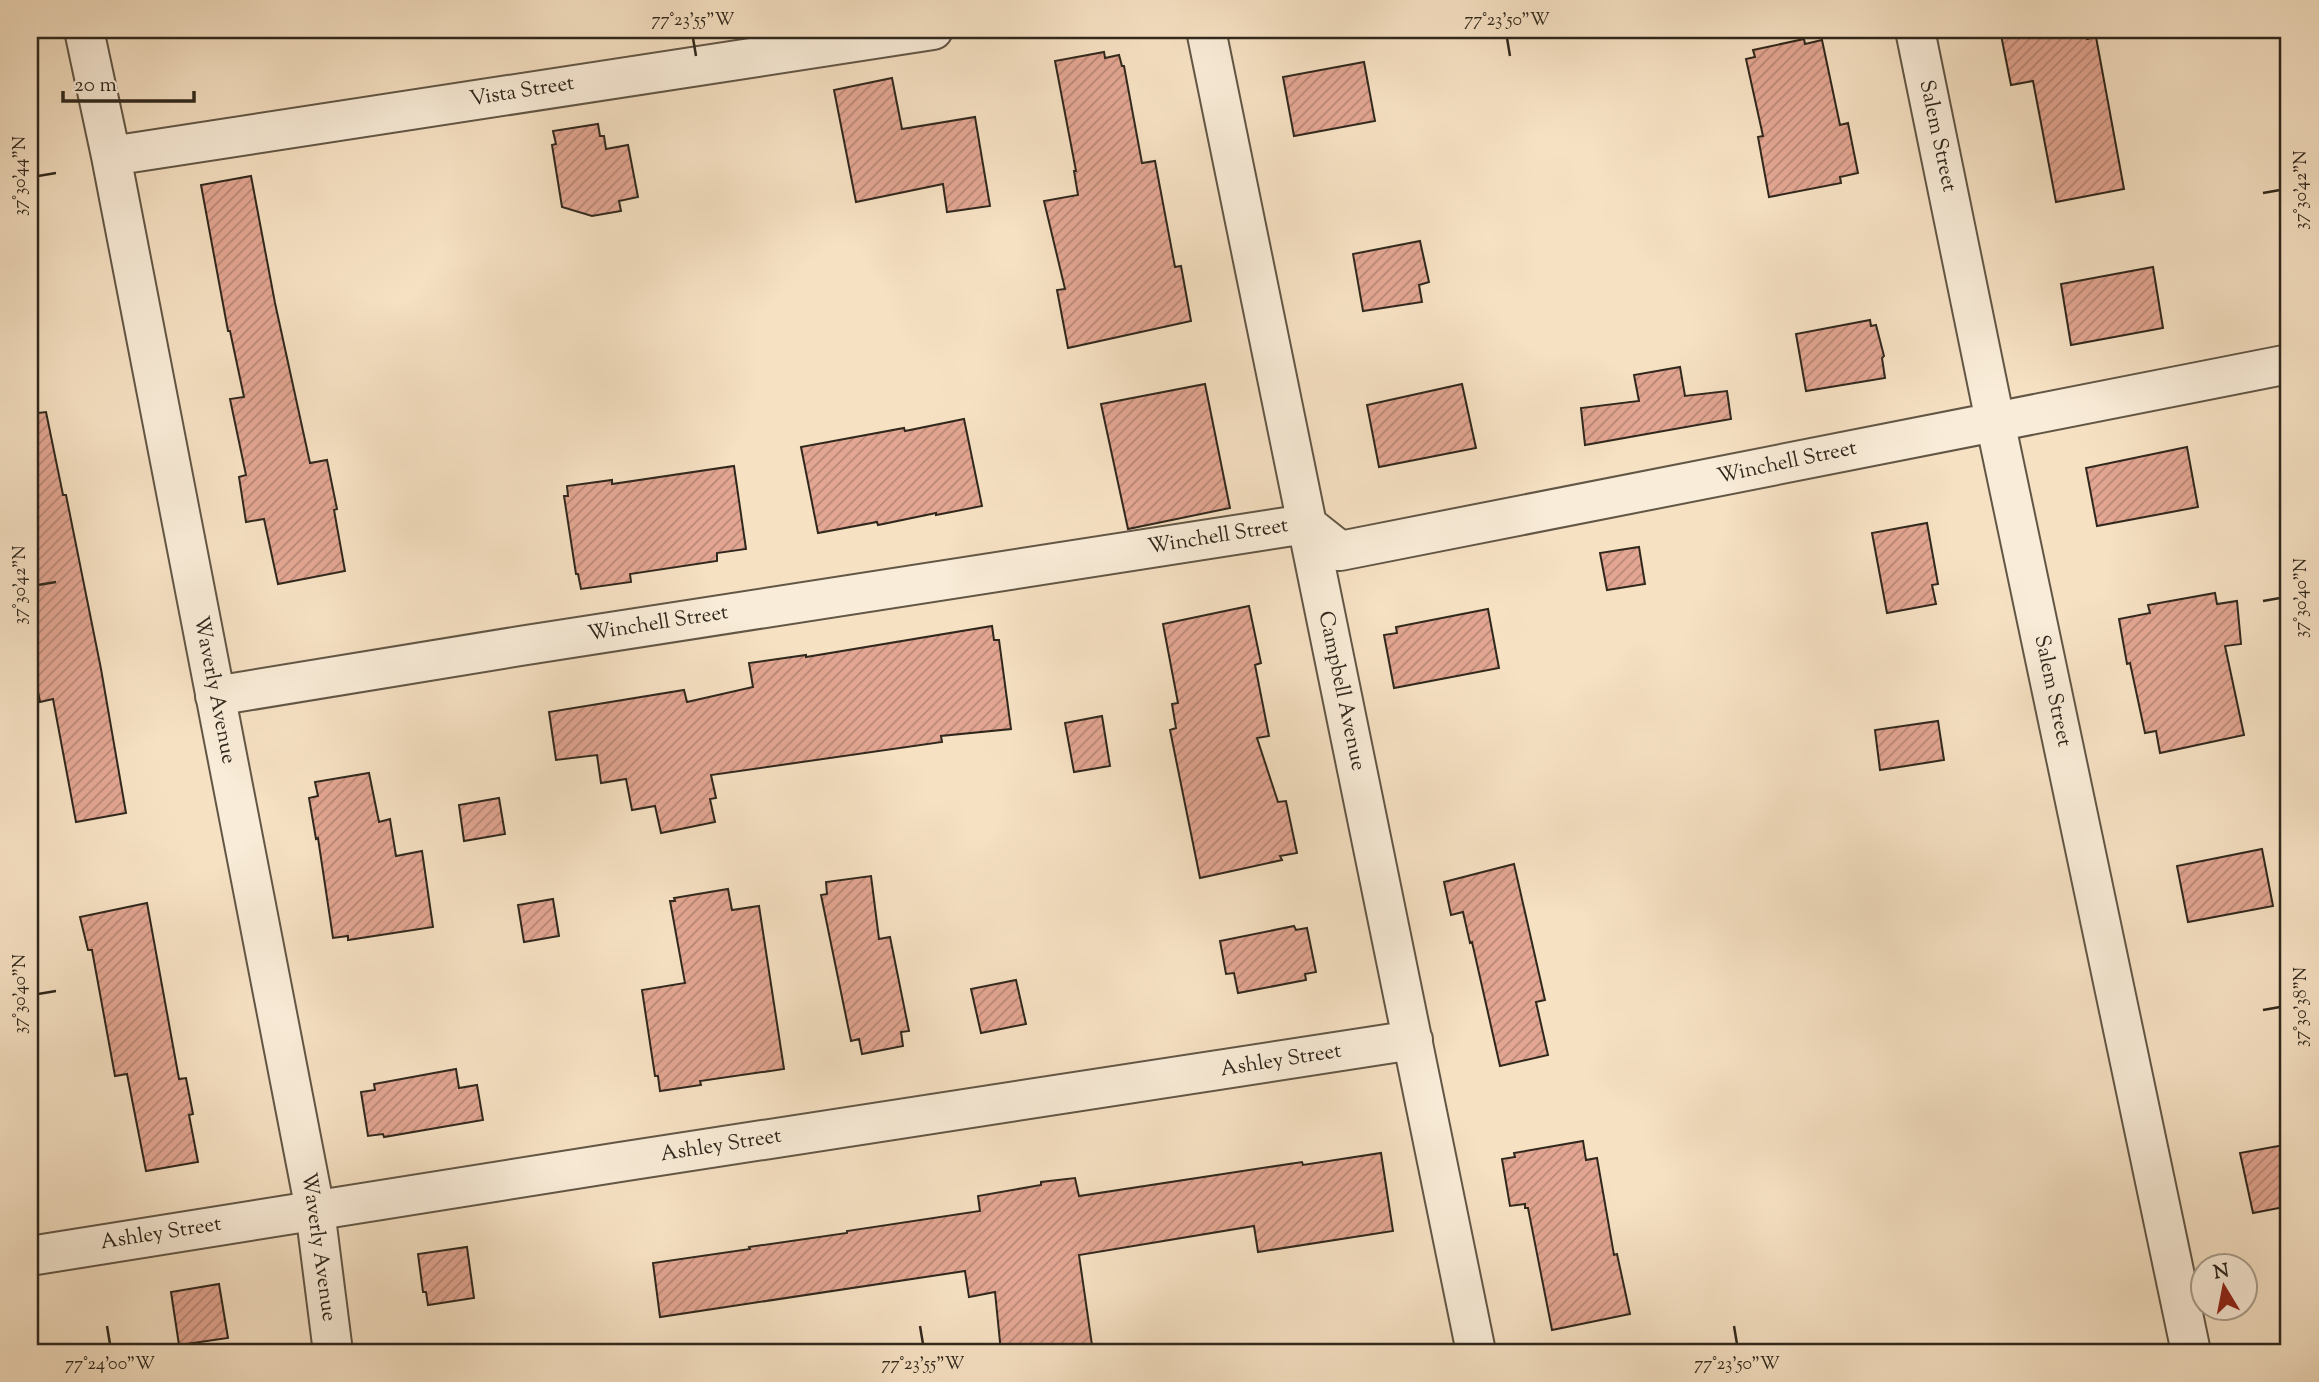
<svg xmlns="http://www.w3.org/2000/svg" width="2319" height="1382" font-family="'Sorts Mill Goudy',serif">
<defs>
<pattern id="building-hatch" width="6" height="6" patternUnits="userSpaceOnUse" patternTransform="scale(1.75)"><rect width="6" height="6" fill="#e3a692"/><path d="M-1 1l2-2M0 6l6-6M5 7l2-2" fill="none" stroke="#b88777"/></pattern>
</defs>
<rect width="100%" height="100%" fill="#f6e1c3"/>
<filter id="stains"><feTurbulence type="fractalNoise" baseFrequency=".00286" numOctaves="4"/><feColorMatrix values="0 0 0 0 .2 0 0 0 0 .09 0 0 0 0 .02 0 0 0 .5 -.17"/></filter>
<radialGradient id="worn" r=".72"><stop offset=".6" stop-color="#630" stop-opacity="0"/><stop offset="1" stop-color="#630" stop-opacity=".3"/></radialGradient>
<path fill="url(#building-hatch)" stroke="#30281d" stroke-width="2" d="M2000,30H2085L2087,39L2096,37L2124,189L2056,202L2033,81L2011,85Z
M1804,39L1805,44L1822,40L1840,125L1848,123L1858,173L1840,177L1841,183L1769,197L1758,137L1763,136L1746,59L1755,57L1753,50Z
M1104,52L1105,58L1119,55L1122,66H1124L1142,163L1155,161L1175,267L1181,266L1191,321L1068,348L1057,290L1065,289L1044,201L1078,195L1074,171H1076L1055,61Z
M1364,62L1375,121L1294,136L1283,77Z
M892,78L902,129L975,117L990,206L947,212L943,184L856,202L834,90Z
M598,124L600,136H604L606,149L628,145L638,197L619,201L621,211L592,216L562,207L552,145L556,144L553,131Z
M251,176L275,303L310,463L327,460L337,509L334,510L345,571L278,584L264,519L246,522L239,477L246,475L230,399L244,397L230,331H228L201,185Z
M1420,241L1429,282L1419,285L1422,302L1363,311L1353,254Z
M2153,267L2163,328L2071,345L2061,284Z
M1870,320L1871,326L1876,325L1884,356L1882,358L1885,378L1806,391L1796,334Z
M1680,367L1685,396L1727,391L1731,419L1585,445L1581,408L1639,401L1634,375Z
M1205,384L1230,508L1128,529L1101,404Z
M1462,384L1476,448L1379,467L1367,405Z
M46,412L63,495H66L101,669L126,813L76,822L53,699L40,702L30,650V414Z
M964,419L982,506L936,515V513L878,525L877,522L818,533L801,447L904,428L905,431Z
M2187,447L2198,507L2097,526L2086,468Z
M734,466L746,549L717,553V561L630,574L631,582L581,589L578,574H576L564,496H568L567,486L612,480V484Z
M1927,523L1938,584L1932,585L1936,604L1887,613L1872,533Z
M1639,547L1645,584L1607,590L1600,553Z
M2215,593L2217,604L2237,601L2241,644L2225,646L2244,735L2160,753L2156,731L2145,733L2130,663L2127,664L2119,619L2150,613L2148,605Z
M1249,606L1261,663L1255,665L1269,736L1257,738L1278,802L1286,801L1297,853L1280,856L1282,860L1200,878L1170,730L1176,728L1172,704L1178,703L1163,624Z
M1488,609L1499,668L1394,688L1384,635L1397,633L1396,627Z
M992,626L994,640H999L1011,729L941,736L942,742L711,775L716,798L710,799L715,822L661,833L655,806L632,810L626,779L601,783L597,755L556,760L549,712L684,690L687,702L753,687L749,663L806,655V657Z
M1102,716L1110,766L1074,772L1065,723Z
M1938,721L1944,760L1880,770L1875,730Z
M369,773L379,822L390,819L396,856L422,851L433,927L348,940V936L333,938L318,838L316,839L309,798L318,796L315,782Z
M499,798L505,834L464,841L459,805Z
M2262,849L2273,906L2188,922L2177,866Z
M1514,864L1545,1000L1536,1002L1548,1055L1500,1066L1472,942L1470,943L1463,912L1451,915L1444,882Z
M871,876L879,939L890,937L909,1031L901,1032L903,1046L862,1054L859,1039L851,1041L821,895L827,894L826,882Z
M728,889L732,910L759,906L784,1069L700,1081L701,1085L660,1091L658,1076H655L642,990L685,983L670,901H675L674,898Z
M553,899L559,936L524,942L518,905Z
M147,903L179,1079L186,1078L193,1114L189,1115L198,1162L146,1171L127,1074L115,1076L92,950H88L80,917Z
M1294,926L1296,930L1307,928L1316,972L1305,974L1306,980L1238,993L1234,973L1226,974L1220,941Z
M1016,980L1026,1024L981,1033L971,989Z
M456,1069L459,1088L477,1085L483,1120L384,1137L383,1134L368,1136L361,1092L375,1090L374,1084Z
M1583,1141L1586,1160L1597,1158L1614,1255L1617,1254L1630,1314L1552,1330L1528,1208H1525V1204L1510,1206L1502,1159L1515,1157L1514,1153Z
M2289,1144V1206L2253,1213L2240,1153Z
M1381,1153L1393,1231L1258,1252L1254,1226L1079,1255L1093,1352H1001L995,1292L969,1297L965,1271L660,1317L653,1263L750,1249L749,1247L847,1233V1231L980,1211L978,1196L1041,1185V1182L1075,1178L1079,1196L1302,1162L1303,1165Z
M467,1247L474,1298L428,1305L426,1292H423L418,1254Z
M219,1284L228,1338L179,1345L171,1292Z"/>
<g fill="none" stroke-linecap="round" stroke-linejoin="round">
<g stroke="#625646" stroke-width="42">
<path id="minor" d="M84,30L111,156L315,1210L333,1352
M1206,30L1476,1352
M1915,30L1995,421L2191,1352
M111,156L933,30
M215,696L520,646L1306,524L1340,551C1657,490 1973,425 2289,364
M30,1256L620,1162L1413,1040"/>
</g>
<use href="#minor" stroke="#f9ecd8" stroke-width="38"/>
</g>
<path fill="none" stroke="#30281d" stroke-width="2.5" d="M693,38L696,56M1507,38L1510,56M38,176L56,173M2263,193L2280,190M38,585L56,582M2263,601L2280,598M38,994L56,991M2263,1010L2280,1007M107,1326L110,1344M920,1326L923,1344M1734,1326L1737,1344"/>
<g text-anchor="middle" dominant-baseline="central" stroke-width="5" stroke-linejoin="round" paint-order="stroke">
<g font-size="21" fill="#30281d" stroke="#f9ecd8">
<text transform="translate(522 92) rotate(-9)">Vista Street</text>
<text transform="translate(1937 136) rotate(78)">Salem Street</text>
<text transform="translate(1787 463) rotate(-12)">Winchell Street</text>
<text transform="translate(1218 537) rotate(-9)">Winchell Street</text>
<text transform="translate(658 624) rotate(-9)">Winchell Street</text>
<text transform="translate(214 690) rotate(79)">Waverly Avenue</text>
<text transform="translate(1341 691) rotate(78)">Campbell Avenue</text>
<text transform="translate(2052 691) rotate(78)">Salem Street</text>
<text transform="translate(1281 1061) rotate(-9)">Ashley Street</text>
<text transform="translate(721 1146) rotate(-9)">Ashley Street</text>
<text transform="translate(161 1234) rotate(-9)">Ashley Street</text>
<text transform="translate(318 1247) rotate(82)">Waverly Avenue</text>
</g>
</g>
<rect width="2319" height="1382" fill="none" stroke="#f6e1c3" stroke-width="77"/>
<g transform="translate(2224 1287) rotate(350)"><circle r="33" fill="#f9ecd8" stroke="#a99e8d" stroke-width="2"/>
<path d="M0-5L12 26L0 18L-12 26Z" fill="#8f2418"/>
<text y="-10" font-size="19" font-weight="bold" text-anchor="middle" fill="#30281d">N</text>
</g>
<path d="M63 91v10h131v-10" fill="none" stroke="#30281d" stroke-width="3.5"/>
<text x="74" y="91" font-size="21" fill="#30281d" stroke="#f9ecd8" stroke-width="5" paint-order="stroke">20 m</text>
<rect x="38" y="38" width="2242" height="1306" fill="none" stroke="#30281d" stroke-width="2.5"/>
<g font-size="18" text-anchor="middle" fill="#30281d">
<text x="693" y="25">77°23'55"W</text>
<text x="1507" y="25">77°23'50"W</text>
<text transform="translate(19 176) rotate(-90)" y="6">37°30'44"N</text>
<text transform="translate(2300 190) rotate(-90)" y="6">37°30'42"N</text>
<text transform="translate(19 585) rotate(-90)" y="6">37°30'42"N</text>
<text transform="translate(2300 598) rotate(-90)" y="6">37°30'40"N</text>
<text transform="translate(19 994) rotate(-90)" y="6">37°30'40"N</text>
<text transform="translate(2300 1007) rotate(-90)" y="6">37°30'38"N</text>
<text x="110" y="1369">77°24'00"W</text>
<text x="923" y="1369">77°23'55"W</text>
<text x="1737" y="1369">77°23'50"W</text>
</g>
<rect width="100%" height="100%" filter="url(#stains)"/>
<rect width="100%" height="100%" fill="url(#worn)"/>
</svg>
